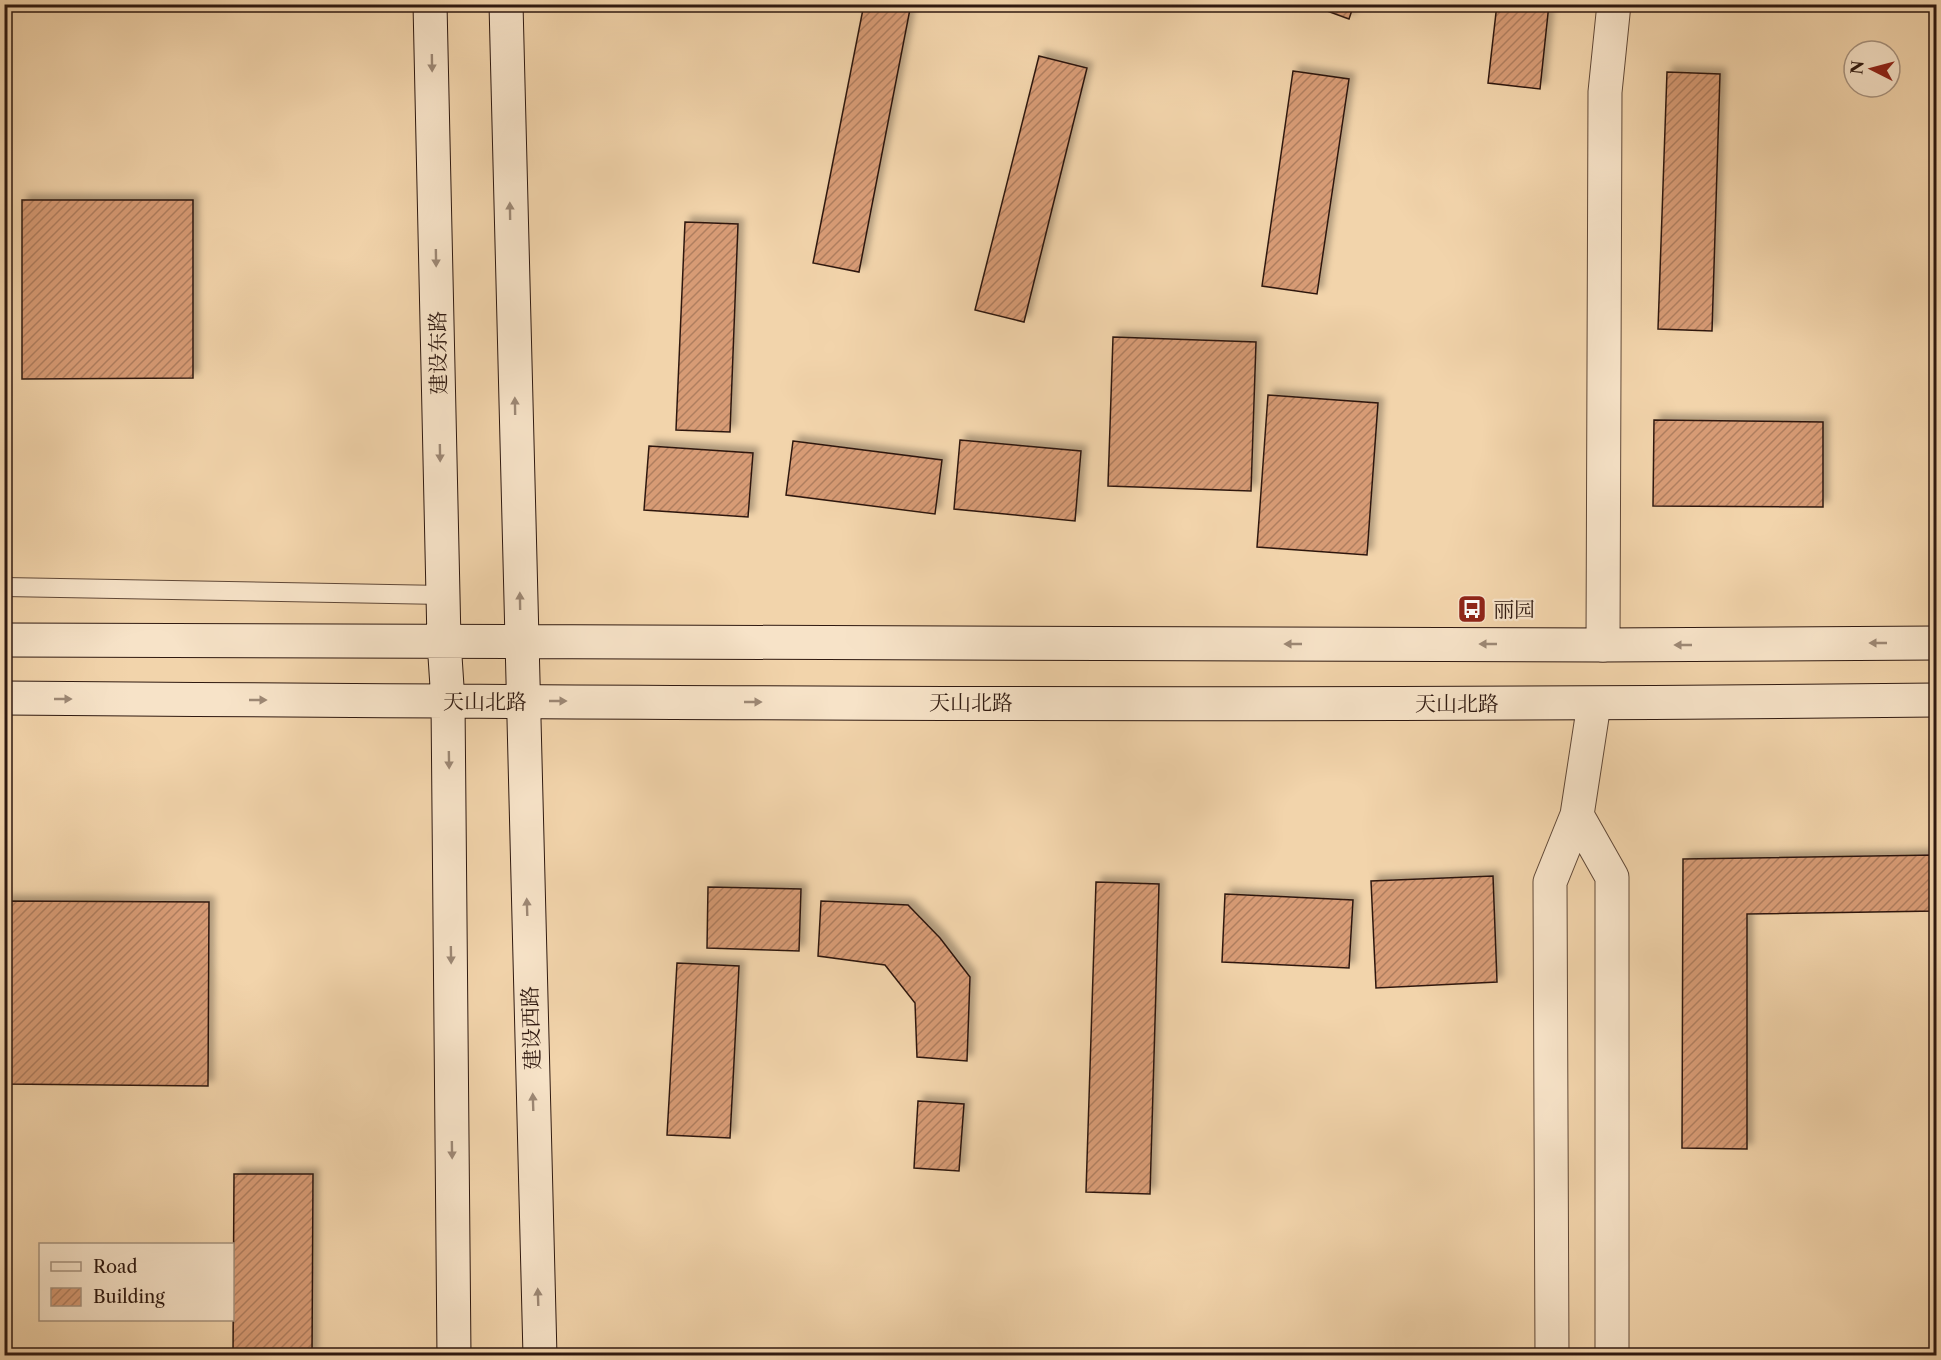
<svg xmlns="http://www.w3.org/2000/svg" width="1941" height="1360" font-family="'Libre Caslon Text','Noto Serif SC',serif">
<defs>
<pattern id="building-hatch" width="6" height="6" patternUnits="userSpaceOnUse" patternTransform="scale(1.5)"><rect width="6" height="6" fill="#d79b75"/><path d="M-1 1l2-2M0 6l6-6M5 7l2-2" fill="none" stroke="#af7e5f"/></pattern>
<filter id="shadow"><feDropShadow dx="5.5" dy="-5.5" stdDeviation="3" flood-color="#0004"/></filter>
</defs>
<rect width="100%" height="100%" fill="#f2d4ab"/>
<filter id="stains"><feTurbulence type="fractalNoise" baseFrequency=".00333" numOctaves="4"/><feColorMatrix values="0 0 0 0 .2 0 0 0 0 .09 0 0 0 0 .02 0 0 0 .5 -.17"/></filter>
<radialGradient id="worn" r=".72"><stop offset=".6" stop-color="#630" stop-opacity="0"/><stop offset="1" stop-color="#630" stop-opacity=".3"/></radialGradient>
<path fill="url(#building-hatch)" stroke="#2f1910" stroke-width="1.5" filter="url(#shadow)" d="M864,4H911L859,272L813,263Z
M1308,4H1354L1349,19Z
M1497,4H1549L1540,89L1488,83Z
M1039,56L1087,68L1024,322L975,310Z
M1293,71L1349,79L1317,294L1262,286Z
M1667,72L1720,74L1712,331L1658,329Z
M22,200H193V378L22,379Z
M685,222L738,224L730,432L676,430Z
M1113,337L1256,342L1251,491L1108,486Z
M1268,395L1378,403L1367,555L1257,547Z
M1654,420L1823,422V507L1653,506Z
M960,440L1081,451L1075,521L954,509Z
M793,441L942,460L935,514L786,495Z
M649,446L753,453L748,517L644,510Z
M1936,855V911L1747,914V1149L1682,1148L1683,859Z
M1493,876L1497,982L1376,988L1371,881Z
M1096,882L1159,884L1150,1194L1086,1192Z
M708,887L801,889L799,951L707,948Z
M1225,894L1353,900L1349,968L1222,962Z
M4,901L209,902L208,1086L4,1084Z
M821,901L908,905L940,938L970,977L967,1061L917,1057L915,1003L885,965L818,956Z
M677,963L739,966L730,1138L667,1135Z
M918,1101L964,1104L959,1171L914,1168Z
M234,1174H313L312,1356H233Z"/>
<g fill="none" stroke-linecap="round" stroke-linejoin="round">
<g stroke="#604837" stroke-width="20">
<path id="service" d="M4,587L443,595"/>
</g>
<g stroke="#604837" stroke-width="35">
<path id="minor" d="M1603,645L1605,92L1614,4
M1577,815L1612,877V1356
M1552,1356L1550,882L1577,815L1594,704"/>
</g>
<g stroke="#2f1910" stroke-width="35">
<path id="secondary" d="M430,4L444,641L448,702L454,1356
M506,4L540,1356
M4,640L1603,645L1936,643
M4,698C648,703 1293,707 1936,700"/>
</g>
<use href="#service" stroke="#f7e3c8" stroke-width="18"/>
<use href="#minor" stroke="#f7e3c8" stroke-width="33"/>
<use href="#secondary" stroke="#f7e3c8" stroke-width="33"/>
</g>
<defs><path id="oneway-solid" d="M-6-.8H1V-3.2L6.5 0L1 3.2V.8H-6Z" transform="scale(1.5)"/></defs>
<g fill="#9d8875">
<use href="#oneway-solid" transform="translate(432 63) rotate(89)"/>
<use href="#oneway-solid" transform="translate(510 211) rotate(-91)"/>
<use href="#oneway-solid" transform="translate(436 258) rotate(89)"/>
<use href="#oneway-solid" transform="translate(515 406) rotate(-91)"/>
<use href="#oneway-solid" transform="translate(440 453) rotate(89)"/>
<use href="#oneway-solid" transform="translate(520 601) rotate(-91)"/>
<use href="#oneway-solid" transform="translate(1878 643) rotate(180)"/>
<use href="#oneway-solid" transform="translate(1293 644) rotate(-180)"/>
<use href="#oneway-solid" transform="translate(1488 644) rotate(-180)"/>
<use href="#oneway-solid" transform="translate(1683 645) rotate(180)"/>
<use href="#oneway-solid" transform="translate(63 699)"/>
<use href="#oneway-solid" transform="translate(258 700)"/>
<use href="#oneway-solid" transform="translate(558 701)"/>
<use href="#oneway-solid" transform="translate(753 702)"/>
<use href="#oneway-solid" transform="translate(449 760) rotate(89)"/>
<use href="#oneway-solid" transform="translate(527 907) rotate(-92)"/>
<use href="#oneway-solid" transform="translate(451 955) rotate(89)"/>
<use href="#oneway-solid" transform="translate(533 1102) rotate(-92)"/>
<use href="#oneway-solid" transform="translate(452 1150) rotate(89)"/>
<use href="#oneway-solid" transform="translate(538 1297) rotate(-92)"/>
</g>
<defs>
<g id="bus-square" transform="scale(1.5)"><rect x="-9" y="-9" width="18" height="18" rx="4" fill="#8f2418" stroke="#f7e3c8"/><path d="M-5-6H5V4H4V6H2V4H-2V6H-4V4H-5ZM-3.5-4V0h7V-4ZM-3.5 1.2v1.5H-2V1.2ZM2 1.2v1.5H3.5V1.2Z" fill="#fff"/></g>
</defs>
<g fill-rule="evenodd">
<use href="#bus-square" x="1472" y="609"/>
</g>
<g text-anchor="middle" dominant-baseline="central" stroke-width="4.5" stroke-linejoin="round" paint-order="stroke">
<g font-size="21" fill="#2f1910" stroke="#f7e3c8">
<text transform="translate(438 353) rotate(-91)">建设东路</text>
<text x="485" y="701">天山北路</text>
<text x="971" y="702">天山北路</text>
<text x="1457" y="703">天山北路</text>
<text transform="translate(531 1028) rotate(-92)">建设西路</text>
</g>
<g font-size="21" fill="#2f1910" stroke="#f7e3c8" text-anchor="start">
<text x="1493" y="609">丽园</text>
</g>
</g>
<rect width="1941" height="1360" fill="none" stroke="#f2d4ab" stroke-width="24"/>
<rect x="6" y="6" width="1929" height="1348" fill="none" stroke="#2f1910" stroke-width="3"/>
<rect x="12" y="12" width="1917" height="1336" fill="none" stroke="#2f1910" stroke-width="1.5"/>
<rect x="39" y="1243" width="195" height="78" fill="#f7e3c8" stroke="#a7927e" stroke-width="1.5"/>
<rect x="51" y="1262" width="30" height="9" fill="#f7e3c8" stroke="#a7927e" stroke-width="1.5"/>
<text x="93" y="1273" font-size="18" fill="#2f1910">Road</text>
<rect x="51" y="1288" width="30" height="18" fill="url(#building-hatch)" stroke="#a7927e" stroke-width="1.5"/>
<text x="93" y="1303" font-size="18" fill="#2f1910">Building</text>
<g transform="translate(1872 69) rotate(276)"><circle r="28" fill="#f7e3c8" stroke="#a7927e" stroke-width="1.5"/>
<path d="M0-4.5L10 22L0 15L-10 22Z" fill="#8f2418"/>
<text y="-9" font-size="16" font-weight="bold" text-anchor="middle" fill="#2f1910">N</text>
</g>
<rect width="100%" height="100%" filter="url(#stains)"/>
<rect width="100%" height="100%" fill="url(#worn)"/>
</svg>
